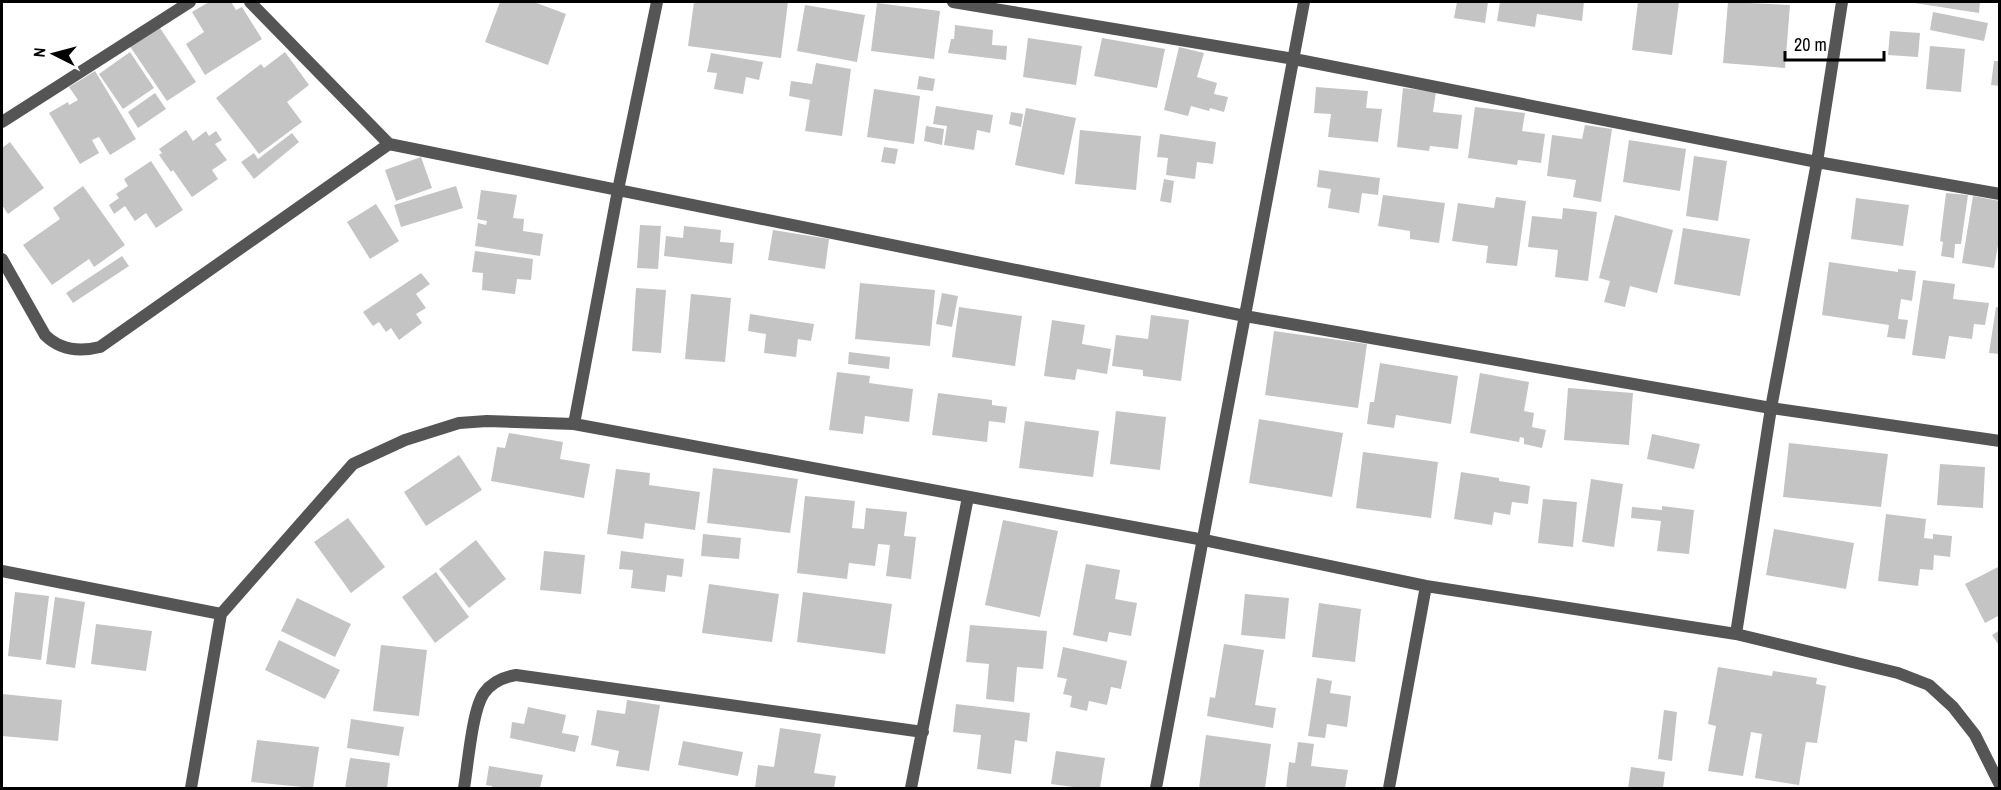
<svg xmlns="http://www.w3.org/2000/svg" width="2001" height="790" font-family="'Archivo Narrow',sans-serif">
<rect width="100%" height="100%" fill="#fff"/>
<path fill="#c4c4c4" d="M209,2H231L236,10L242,7L262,39L205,75L186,44L204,32L192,12Z
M500,2H534L566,14L548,65L485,42Z
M694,2H788L781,58L688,46Z
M1457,2H1488L1485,23L1454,18Z
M1500,2H1584L1582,21L1537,14L1535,27L1497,21Z
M1638,2H1679L1672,55L1632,50Z
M1728,2L1790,5L1785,68L1723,63Z
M1908,2H1980L1979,13Z
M877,3L940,11L934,59L871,51Z
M805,5L865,15L857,62L797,51Z
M1933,12L1988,23L1984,41L1930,30Z
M158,25L196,82L167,101L129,45Z
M955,25L993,30L992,45L1007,46L1006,60L948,53L951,39H954Z
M1890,31L1920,33L1918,57L1888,55Z
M1028,38L1082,46L1076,85L1023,77Z
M1102,38L1165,49L1157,88L1094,76Z
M1930,46L1965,49L1961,92L1926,89Z
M1179,47L1204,53L1197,77L1217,83L1214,94L1228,97L1224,112L1210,108L1209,111L1191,106L1188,116L1164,110Z
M130,52L154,88L123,109L99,74Z
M285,52L309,85L287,102L302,122L259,154L216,98L261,64L264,68Z
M711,53L763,62L759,80L746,77L743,94L714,89L717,73L707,72Z
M1994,61H2000V86L1991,85Z
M816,63L851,69L842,136L805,131L810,100L789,96L791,81L812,84Z
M95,71L136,139L110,155L99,137L92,140L99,153L80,164L49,113L68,102L69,105L78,100L69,87Z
M919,76L935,79L933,91L917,89Z
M1316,87L1368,91L1366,108L1382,109L1378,142L1328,137L1331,114L1314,113Z
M1403,88L1436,92L1433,112L1462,115L1458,149L1430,146L1429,151L1397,147Z
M874,89L920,96L914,144L867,137Z
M155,93L166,109L138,128L128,112Z
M936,106L993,115L990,133L977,130L974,150L944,145L947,126L933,124Z
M1475,107L1525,113L1522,131L1545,134L1541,163L1518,160L1517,165L1468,158Z
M1026,108L1076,118L1064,175L1015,165Z
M1011,112L1023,114L1021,127L1009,124Z
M1585,125L1612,129L1601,202L1573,197L1576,180L1547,176L1552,135L1582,139Z
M926,126L944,129L942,145L924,141Z
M186,130L193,141L206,131L209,136L216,131L222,140L215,144L227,160L212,170L218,179L192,197L173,170L171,172L159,155L162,153L159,149Z
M1080,130L1141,136L1136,190L1075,184Z
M292,133L299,142L254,179L241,162L254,153L258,159Z
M1160,134L1216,142L1213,164L1197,162L1195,179L1166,175L1168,158L1157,157Z
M1629,140L1686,149L1680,191L1623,182Z
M10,142L44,188L8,214L2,205V148Z
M884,147L898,149L895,164L881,162Z
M1694,156L1727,161L1718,221L1686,216Z
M421,157L432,188L396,201L385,170Z
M151,161L183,210L156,228L146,213L135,221L125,206L114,214L109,205L119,198L116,194L128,186L124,179Z
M1319,170L1380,178L1378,195L1362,193L1359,213L1328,208L1331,189L1317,187Z
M1164,179L1174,181L1171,203L1160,201Z
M83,186L125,245L94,267L89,259L52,285L23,245L60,219L53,208Z
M456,186L463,208L401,227L394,205Z
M481,190L517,195L513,218L524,219L523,231L543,234L540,256L475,246L478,223L486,225L487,221L477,219Z
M1946,193L1968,195L1961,244H1955L1954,258L1941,256L1943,242L1940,241Z
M1383,195L1445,203L1439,243L1410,239V231L1378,226Z
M1973,196L2000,201V234L1994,268L1962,263Z
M1496,197L1526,201L1517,266L1486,263L1488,246L1452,241L1458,203L1494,208Z
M1856,198L1909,205L1903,246L1851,239Z
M376,204L399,241L370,259L347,222Z
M1563,208L1597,212L1588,281L1555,277L1558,250L1528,247L1532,216L1562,219Z
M1615,215L1673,230L1657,293L1630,286L1625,307L1604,302L1610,281L1599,278Z
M640,225L661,226L658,269L637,268Z
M684,226L721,230L720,242L734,243L732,264L664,256L666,236L683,238Z
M1683,228L1750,239L1740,296L1674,284Z
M773,230L829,239L825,269L768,260Z
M475,251L533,259L531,280L517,279L515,294L482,290L483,273L472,272Z
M122,256L129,266L73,303L66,293Z
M1829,262L1898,272V269L1916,271L1912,301L1901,299L1898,319L1908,320L1905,339L1887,337L1889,325L1822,315Z
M421,273L430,284L416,294L426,308L416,314L422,323L399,340L391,328L386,332L379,322L373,326L363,312Z
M1923,280L1955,284L1953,299L1989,303L1985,325L1974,324L1972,339L1949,336L1945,359L1912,355Z
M860,283L935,290L930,346L855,339Z
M636,288L666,290L661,353L632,351Z
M942,293L958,296L952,327L936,324Z
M691,294L731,298L725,362L685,359Z
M959,307L1022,316L1015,366L952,357Z
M1996,307L2000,308V354L1989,353Z
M750,314L814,324L811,341L798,339L796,357L764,353L766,334L748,331Z
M1151,315L1189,320L1181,381L1143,376V370L1112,366L1116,335L1148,339Z
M1052,320L1085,325L1082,344L1111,349L1107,374L1077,369L1075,380L1044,376Z
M1274,331L1367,344L1358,408L1265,395Z
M849,352L890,357L889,369L848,364Z
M1380,363L1458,376L1451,424L1396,415L1394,428L1367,424L1370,402H1374Z
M837,372L870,376L869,383L913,389L909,422L865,416L863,434L829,430Z
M1480,373L1529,382L1524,411L1534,413L1532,427L1546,430L1542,448L1524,444V438L1520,437L1519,442L1470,433Z
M1568,388L1633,393L1629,445L1564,440Z
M938,393L992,400V405L1007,407L1005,423L989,421L987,442L932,435Z
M1116,411L1166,417L1160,470L1110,464Z
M1259,419L1343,433L1332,497L1249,483Z
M1025,421L1099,431L1093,477L1019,468Z
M509,433L563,442L560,459L590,464L584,498L491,481L497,447L505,448Z
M1652,434L1700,444L1694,469L1647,459Z
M1789,443L1888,454L1881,507L1783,497Z
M1363,452L1438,462L1431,518L1356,508Z
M459,455L482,490L426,526L404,492Z
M1940,464L1985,467L1983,508L1937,505Z
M713,468L798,479L790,533L707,523Z
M616,469L650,473L649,485L700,492L695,530L645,523L643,539L607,534Z
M1461,472L1499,478V481L1530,486L1528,504L1512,502L1510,515L1494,512L1492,525L1454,519Z
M1591,479L1623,484L1614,547L1582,542Z
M805,496L855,501L852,528L864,529L866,508L907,512L904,536L916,537L911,579L886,576L890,545L878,544L875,566L849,563L847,579L797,573Z
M1543,499L1577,502L1573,547L1538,543Z
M1662,506L1694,510L1689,554L1657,551L1661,521L1631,518L1632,507L1662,510Z
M1886,514L1926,519L1924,538L1933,539V534L1952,536L1950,557L1934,555L1933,570L1920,569L1918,586L1878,581Z
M348,518L385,567L351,593L314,542Z
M1003,520L1058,531L1040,617L985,605Z
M1774,529L1854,543L1846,589L1766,575Z
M703,534L741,538L739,559L701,556Z
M476,540L506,579L469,608L439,569Z
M544,551L585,555L581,594L540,590Z
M621,551L684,559L682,577L667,575L665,592L631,588L633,570L619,569Z
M1086,564L1120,570L1115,599L1137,603L1131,636L1109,632L1107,642L1073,635Z
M2000,566V615L1985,623L1965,584Z
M436,572L469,617L435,643L402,597Z
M709,584L779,594L772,642L702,633Z
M15,592L49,596L41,660L8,656Z
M803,592L892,604L885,654L797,642Z
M1245,594L1289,598L1285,639L1241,635Z
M55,597L85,602L75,668L46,664Z
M297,598L351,624L335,657L281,631Z
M1319,603L1361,609L1355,662L1312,657Z
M96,624L152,631L146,671L91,664Z
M970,625L1047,631L1043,669L1017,667L1014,702L986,699L989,664L966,662Z
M2000,630V647L1992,635Z
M279,640L340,670L325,699L265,670Z
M1224,644L1264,650L1255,705L1276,708L1273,728L1207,716L1210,697L1215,698Z
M381,645L427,650L419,716L373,711Z
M1063,647L1127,661L1121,689L1111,687L1107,705L1089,701L1087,711L1070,707L1072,696L1063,694L1067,679L1057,677Z
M1718,667L1772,676L1773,671L1817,678L1816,684L1826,686L1817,743L1806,742L1799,785L1755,778L1762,734L1751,732L1743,776L1708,771L1716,726L1708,724Z
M1317,678L1332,681L1330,693L1351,696L1347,727L1327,724L1325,738L1308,736Z
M2,694L62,700L58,741L2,736Z
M627,700L660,705L649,771L616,766L619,751L591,745L597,710L625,714Z
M956,704L1030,713L1027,742L1015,740L1011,774L977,769L981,735L953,732Z
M528,707L566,715L562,733L579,736L575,752L510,738L512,722L524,724Z
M1664,710L1677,712L1672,761L1658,759Z
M351,719L404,727L399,756L347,748Z
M780,728L821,734L814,773L836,776L834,788H755L758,765L774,767Z
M1206,735L1271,744L1265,788H1199Z
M257,740L319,747L313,788L251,782Z
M683,741L743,752L738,776L678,765Z
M1298,742L1314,744L1311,766L1348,770L1345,788H1286L1289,762L1295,763Z
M1056,751L1105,758L1100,788H1081L1051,784Z
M350,758L390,763L387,788H345Z
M489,766L543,775L540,788H492V786L486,785Z
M1631,767L1665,772L1663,788H1628Z"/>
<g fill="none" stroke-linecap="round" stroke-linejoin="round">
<path stroke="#555" stroke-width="12" d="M250,2L389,144L1245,316L1771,408L2000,441
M953,2L1294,59L1817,162L2000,194
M2,122L190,2
M2,259L45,335C60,350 80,352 100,347L389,144
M574,424L618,190L657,2
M2,571L221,614
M1736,634L1771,408L1817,162L1842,2
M191,788L221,614L353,464L405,440L459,423L487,421L574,424L1204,540L1426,586L1736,634L1898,673L1929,685L1953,707L1975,735L2000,785
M464,788C468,765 472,710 484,693C492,682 504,677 516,675L923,732
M911,788L968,497
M1156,788L1304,2
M1389,788L1426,586"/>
</g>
<rect width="2001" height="790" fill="none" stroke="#000000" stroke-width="6"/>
<g transform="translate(54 54) rotate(276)" stroke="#ffffff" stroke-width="4.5" paint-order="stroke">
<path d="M0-4.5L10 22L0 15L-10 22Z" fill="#000000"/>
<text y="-9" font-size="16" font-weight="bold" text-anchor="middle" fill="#000000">N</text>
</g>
<path d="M1785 51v9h99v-9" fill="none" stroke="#000000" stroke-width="3"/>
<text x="1794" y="51" font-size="18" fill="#000000" stroke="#ffffff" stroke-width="4.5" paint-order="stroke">20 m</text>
</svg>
